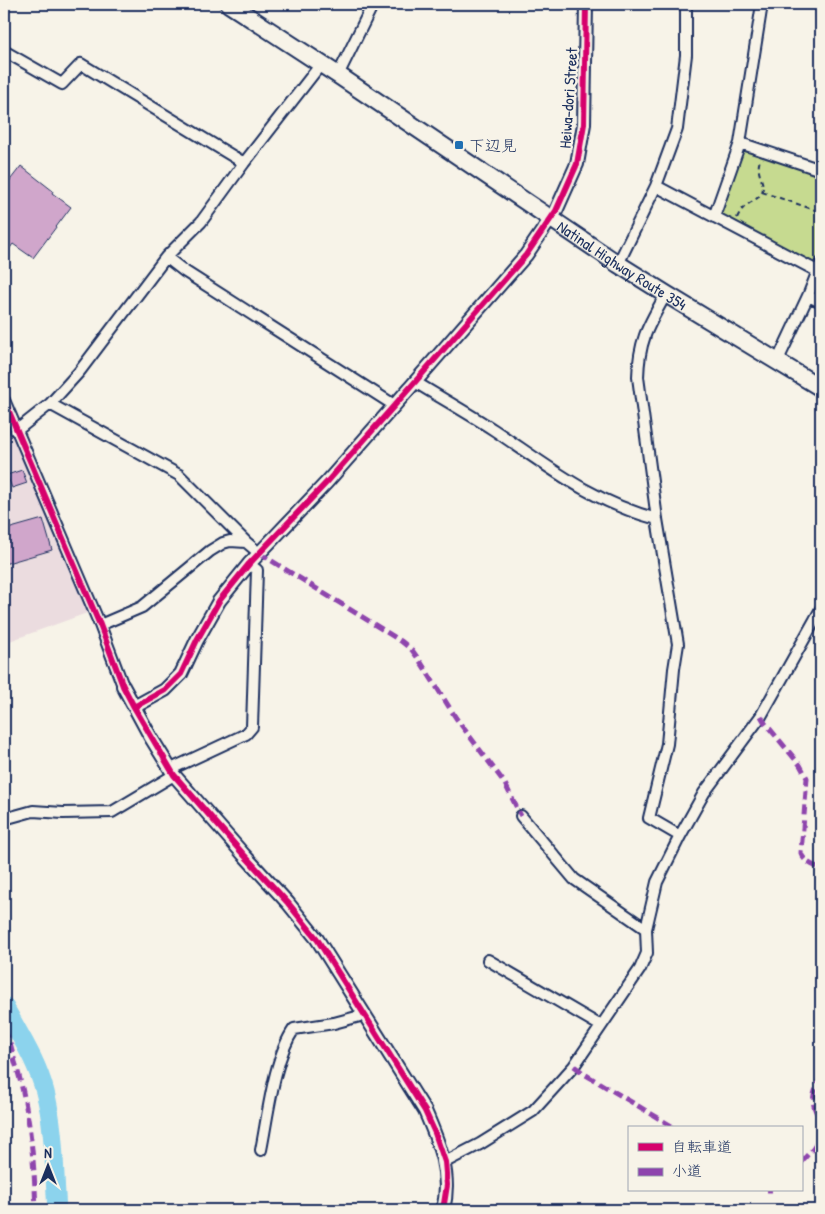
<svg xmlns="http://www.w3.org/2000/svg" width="825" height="1214" font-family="'Patrick Hand','Klee One',sans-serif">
<rect width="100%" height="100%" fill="#f7f3e8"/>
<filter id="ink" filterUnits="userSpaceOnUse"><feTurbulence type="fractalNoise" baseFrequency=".02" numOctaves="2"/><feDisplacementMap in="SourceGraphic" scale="10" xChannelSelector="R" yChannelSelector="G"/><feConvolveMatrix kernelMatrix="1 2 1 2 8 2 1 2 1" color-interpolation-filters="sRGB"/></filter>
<g filter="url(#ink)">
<path fill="#ebdcdf" d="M4,410L87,613L4,643Z"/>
<path fill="#c6da90" stroke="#708477" d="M740,143L821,170V263L819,272L714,217Z"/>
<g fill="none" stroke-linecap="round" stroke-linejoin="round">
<path stroke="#8cd3ed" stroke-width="19" d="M4,1006C19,1034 37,1061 45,1092C55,1129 54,1172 57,1210"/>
</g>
<path fill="#d0a6cb" stroke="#1b2f5e" d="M21,166L53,191L52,193L71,207L33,258L13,244L4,256V188Z
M22,470L27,483L12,488L7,475Z
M43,519L52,550L4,564V530Z"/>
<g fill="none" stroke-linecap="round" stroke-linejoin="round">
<g stroke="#1b2f5e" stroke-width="14">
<path id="minor" d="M4,51L62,84L81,64L244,163
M338,75L373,4
M740,143L821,170
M656,186L819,272
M714,217L740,143L762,4
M166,257L184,271L394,405
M618,264L656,186L677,129L686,55V4
M666,294C648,326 639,340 638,377L657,519L678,644L674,669L667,744L649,818L680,836
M808,296L821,302
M777,362L808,296L821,263
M415,382C441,398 468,413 494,430C549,467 592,502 657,519
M4,400L100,625L123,686
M50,404L179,475L246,542
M16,431L50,404L79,372L166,257L201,222L244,163L321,64
M100,625L142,607L210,551L223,543L230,541L246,542L259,553
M171,769L246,734L252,727L257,570L249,564
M521,816L574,879L646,929
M4,819L33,811L63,813L112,812L174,775
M488,960L601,1026
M261,1150C268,1115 274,1058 294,1029L334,1023L364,1015
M445,1162L480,1144L533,1111L574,1066L640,969L647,953L646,929L657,882L680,836L704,793L761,716L821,609"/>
</g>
<g stroke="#1b2f5e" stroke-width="16">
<path id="tertiary" d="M123,686L150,736L174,775L244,855L288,903L317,939L425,1111C439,1143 452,1174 443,1210
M134,707L165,690L181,674L197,640L219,601L249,564L327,482L415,382L526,255L556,211L577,164L584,124L586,4"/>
</g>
<g stroke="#1b2f5e" stroke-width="20">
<g id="trunk">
<path id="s1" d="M229,4L338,75L618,264L666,294L821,388"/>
</g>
</g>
<path stroke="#1b2f5e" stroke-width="2" stroke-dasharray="5 4" stroke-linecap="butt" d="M762,192L821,212
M737,218C744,201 757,203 762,192C766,182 755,174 760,160"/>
<use href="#minor" stroke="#f7f3e8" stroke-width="10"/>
<use href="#tertiary" stroke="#f7f3e8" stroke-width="12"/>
<use href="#trunk" stroke="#f7f3e8" stroke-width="16"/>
<path stroke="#8e44ad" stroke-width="5" stroke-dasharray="10 5" stroke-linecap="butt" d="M259,553L401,641L412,650L422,664L456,718L504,782L521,816
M761,716L765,723L800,765L807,778L801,853C804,862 813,865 821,869
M4,1029C10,1039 12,1051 15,1062C30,1110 34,1160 36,1210
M574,1066L586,1075L675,1128
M821,1075C814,1094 808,1102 821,1120
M801,1162L813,1149L821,1136
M767,1190H772"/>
<g stroke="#f7f3e8" stroke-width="9">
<path id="cycleway" d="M4,400L100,625L123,686L134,707L174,775L244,855L288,903L317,939L403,1076L425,1111L435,1133L445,1162L447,1185L443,1210
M134,707L165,690L181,674L197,640L219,601L249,564L327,482L415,382L526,255L556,211L577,164L584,124L586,4"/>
</g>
<use href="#cycleway" stroke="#d6006c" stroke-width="6"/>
</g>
</g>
<rect fill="#1f6fb2" stroke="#f7f3e8" stroke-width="2" x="454" y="140" width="10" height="10" rx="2.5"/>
<g text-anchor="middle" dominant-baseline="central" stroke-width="4.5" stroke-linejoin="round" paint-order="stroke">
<g font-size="16" fill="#1b2f5e" stroke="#f7f3e8">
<text transform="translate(568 98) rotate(-86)">Heiwa-dori Street</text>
<text stroke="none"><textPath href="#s1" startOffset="472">Natinal Highway Route 354</textPath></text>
</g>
<g font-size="16" fill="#1b2f5e" stroke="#f7f3e8" text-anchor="start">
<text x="469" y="145">下辺見</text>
</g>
</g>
<rect width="825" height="1214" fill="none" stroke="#f7f3e8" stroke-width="20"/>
<rect x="10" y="10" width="805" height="1194" fill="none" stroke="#1b2f5e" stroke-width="2" filter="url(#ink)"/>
<rect x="628" y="1126" width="175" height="65" fill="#f7f3e8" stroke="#9fa5b1"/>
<rect x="638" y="1143" width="25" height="8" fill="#d6006c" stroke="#9fa5b1"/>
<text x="672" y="1152" font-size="15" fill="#1b2f5e">自転車道</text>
<rect x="638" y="1168" width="25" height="8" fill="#8e44ad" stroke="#9fa5b1"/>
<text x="672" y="1176" font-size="15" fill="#1b2f5e">小道</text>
<g transform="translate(48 1166)" stroke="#f7f3e8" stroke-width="4" paint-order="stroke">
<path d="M0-4L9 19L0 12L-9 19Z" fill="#1b2f5e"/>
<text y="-8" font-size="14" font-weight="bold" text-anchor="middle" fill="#1b2f5e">N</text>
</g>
</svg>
